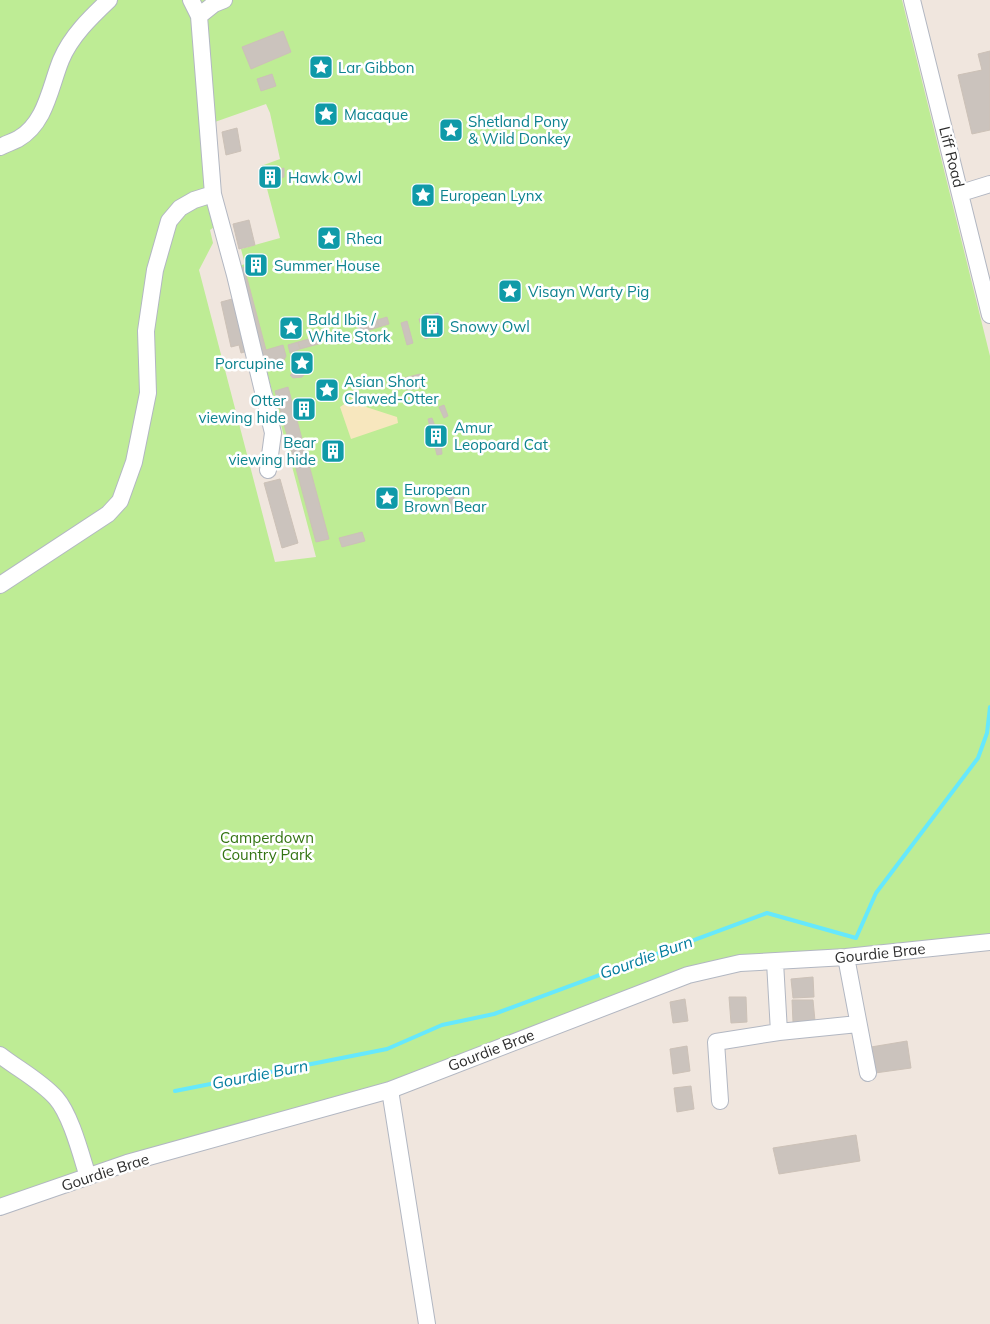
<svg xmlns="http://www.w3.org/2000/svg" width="990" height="1324" font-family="Mulish,sans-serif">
<rect width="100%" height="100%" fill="#f0e6de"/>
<path fill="#beec95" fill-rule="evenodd" d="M0,0H902L990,356V937L740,963L390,1090L0,1199ZM266,104L270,113L280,159L261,166L280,238L241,249L245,264L236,267L267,372L316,557L275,562L199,270L213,243L210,230L221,222L212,123Z"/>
<path fill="#f7e7be" d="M356,396L363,406L397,417L398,423L351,439L340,407Z"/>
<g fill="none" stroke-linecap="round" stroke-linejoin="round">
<path stroke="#66e8fc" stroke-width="4" d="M175,1091L387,1049L442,1025L494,1014L767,913L856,938L876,893L978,758L987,733L990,707"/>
</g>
<path fill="#cbc3bd" stroke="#ccc1b7" d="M283,31L291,52L251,69L242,47Z
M990,51V130L972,134L958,75L982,70L978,54Z
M272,74L276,86L261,91L257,79Z
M237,128L241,151L226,155L222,132Z
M284,168V177L275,179L274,171Z
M274,171L275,179L267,182L264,175Z
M249,220L255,245L239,249L233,224Z
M252,262L261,263L260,270L251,268Z
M244,267L266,350L283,345L286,356L283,362L272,365L273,369L264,371L237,269Z
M236,298L248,351L241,353L239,345L231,347L221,302Z
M438,313L444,333L425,339L419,319Z
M387,317L389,324L379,327L377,320Z
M377,320L379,327L370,330L367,323Z
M407,321L413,343L407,345L401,323Z
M367,323L370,330L360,333L358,326Z
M319,335L322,343L311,346L309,339Z
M309,339L311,346L300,349L298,342Z
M298,342L300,349L290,353L288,345Z
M294,372H302L305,374L302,377L293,378L290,375Z
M420,374L423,387L407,390L404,378Z
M288,387L329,539L316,542L275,391Z
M444,405L448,416L444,418L439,407Z
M432,418L441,443L442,454L437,455L428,419Z
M327 451a6 6 0 1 1 12 0a6 6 0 1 1-12 0Z
M280,479L298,543L282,548L264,483Z
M450,486L458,512L453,513L446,488Z
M362,532L365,541L342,547L339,538Z
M813,977L814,997L793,998L791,979Z
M729,997H746L747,1022L731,1023Z
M685,999L688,1021L673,1023L670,1002Z
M792,1000H813L815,1021L793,1022Z
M907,1041L911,1068L875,1073L871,1047Z
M687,1046L690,1071L673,1074L670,1049Z
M691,1086L694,1109L677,1112L674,1088Z
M856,1135L860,1161L779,1174L773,1148Z"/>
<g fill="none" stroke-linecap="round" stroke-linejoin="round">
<g stroke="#b2b7c2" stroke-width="18">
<path id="minor" d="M912,0L990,315
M199,16L214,4L224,0
M0,147C6,144 12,142 18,139C46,123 50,87 61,60C71,36 91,17 109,0
M961,193L990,184
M213,194L235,275L273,433L268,470
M0,585L108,514L120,501L134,462L148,393L146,331L155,270L169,221L180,208L194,200L213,194L199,16L191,0
M846,957L868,1073
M779,1032L858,1024
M0,1055C18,1069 41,1081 56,1098C71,1115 81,1155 88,1177
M390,1090L427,1324
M720,1101L716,1042L779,1032L775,962
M0,1207L127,1163L390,1090L688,975L740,963L846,957L990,942"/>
</g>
<use href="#minor" stroke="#fff" stroke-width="16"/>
</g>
<defs>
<g id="sight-square" transform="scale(1.25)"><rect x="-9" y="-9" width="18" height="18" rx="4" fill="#0f9aa8" stroke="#fff"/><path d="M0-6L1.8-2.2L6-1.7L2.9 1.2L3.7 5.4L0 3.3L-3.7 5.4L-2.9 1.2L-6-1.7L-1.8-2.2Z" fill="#fff"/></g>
<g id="building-square" transform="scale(1.25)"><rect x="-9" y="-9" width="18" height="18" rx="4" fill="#0f9aa8" stroke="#fff"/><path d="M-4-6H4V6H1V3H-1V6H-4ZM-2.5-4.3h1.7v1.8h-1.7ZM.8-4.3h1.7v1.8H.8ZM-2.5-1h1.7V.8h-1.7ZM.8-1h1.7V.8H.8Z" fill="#fff"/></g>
</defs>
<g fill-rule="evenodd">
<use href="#sight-square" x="321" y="67"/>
<use href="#sight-square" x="326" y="114"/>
<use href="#sight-square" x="451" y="130"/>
<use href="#building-square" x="270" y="177"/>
<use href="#sight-square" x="423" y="195"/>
<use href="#sight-square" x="329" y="238"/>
<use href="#building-square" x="256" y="265"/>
<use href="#sight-square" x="510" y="291"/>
<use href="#building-square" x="432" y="326"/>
<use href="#sight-square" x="291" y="328"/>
<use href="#sight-square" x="302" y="363"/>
<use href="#sight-square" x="327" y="390"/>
<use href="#building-square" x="304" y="409"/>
<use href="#building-square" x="436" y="436"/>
<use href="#building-square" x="333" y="451"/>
<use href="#sight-square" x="387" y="498"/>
</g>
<g text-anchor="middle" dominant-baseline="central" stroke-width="5" stroke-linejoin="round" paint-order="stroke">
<g font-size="15" fill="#0d838f" stroke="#fff" text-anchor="start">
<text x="338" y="67">Lar Gibbon</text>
<text x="344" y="114">Macaque</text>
<text x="468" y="121">Shetland Pony<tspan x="468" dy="17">&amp; Wild Donkey</tspan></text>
<text x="288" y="177">Hawk Owl</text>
<text x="440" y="195">European Lynx</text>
<text x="346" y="238">Rhea</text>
<text x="274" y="265">Summer House</text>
<text x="528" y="291">Visayn Warty Pig</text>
<text x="308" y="319">Bald Ibis /<tspan x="308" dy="17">White Stork</tspan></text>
<text x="450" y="326">Snowy Owl</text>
<text x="284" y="363" text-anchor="end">Porcupine</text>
<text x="344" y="381">Asian Short<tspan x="344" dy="17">Clawed-Otter</tspan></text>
<text x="286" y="400" text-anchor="end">Otter<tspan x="286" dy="17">viewing hide</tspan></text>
<text x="454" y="427">Amur<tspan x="454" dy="17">Leopoard Cat</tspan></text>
<text x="316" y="442" text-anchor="end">Bear<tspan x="316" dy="17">viewing hide</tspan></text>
<text x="404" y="489">European<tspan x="404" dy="17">Brown Bear</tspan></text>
</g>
<g font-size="15" fill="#2d2d2d" stroke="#fff">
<text transform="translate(952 157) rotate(76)">Liff Road</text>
<text transform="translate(880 953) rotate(-6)">Gourdie Brae</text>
<text transform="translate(491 1050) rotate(-21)">Gourdie Brae</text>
<text transform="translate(105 1172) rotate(-18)">Gourdie Brae</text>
</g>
<g font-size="15" fill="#337412" stroke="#fff">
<text x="267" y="837">Camperdown<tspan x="267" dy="17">Country Park</tspan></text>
</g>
<g font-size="16" font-style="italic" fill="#027c9d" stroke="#fff">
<text transform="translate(646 957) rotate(-20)">Gourdie Burn</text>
<text transform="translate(260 1074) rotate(-11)">Gourdie Burn</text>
</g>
</g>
</svg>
